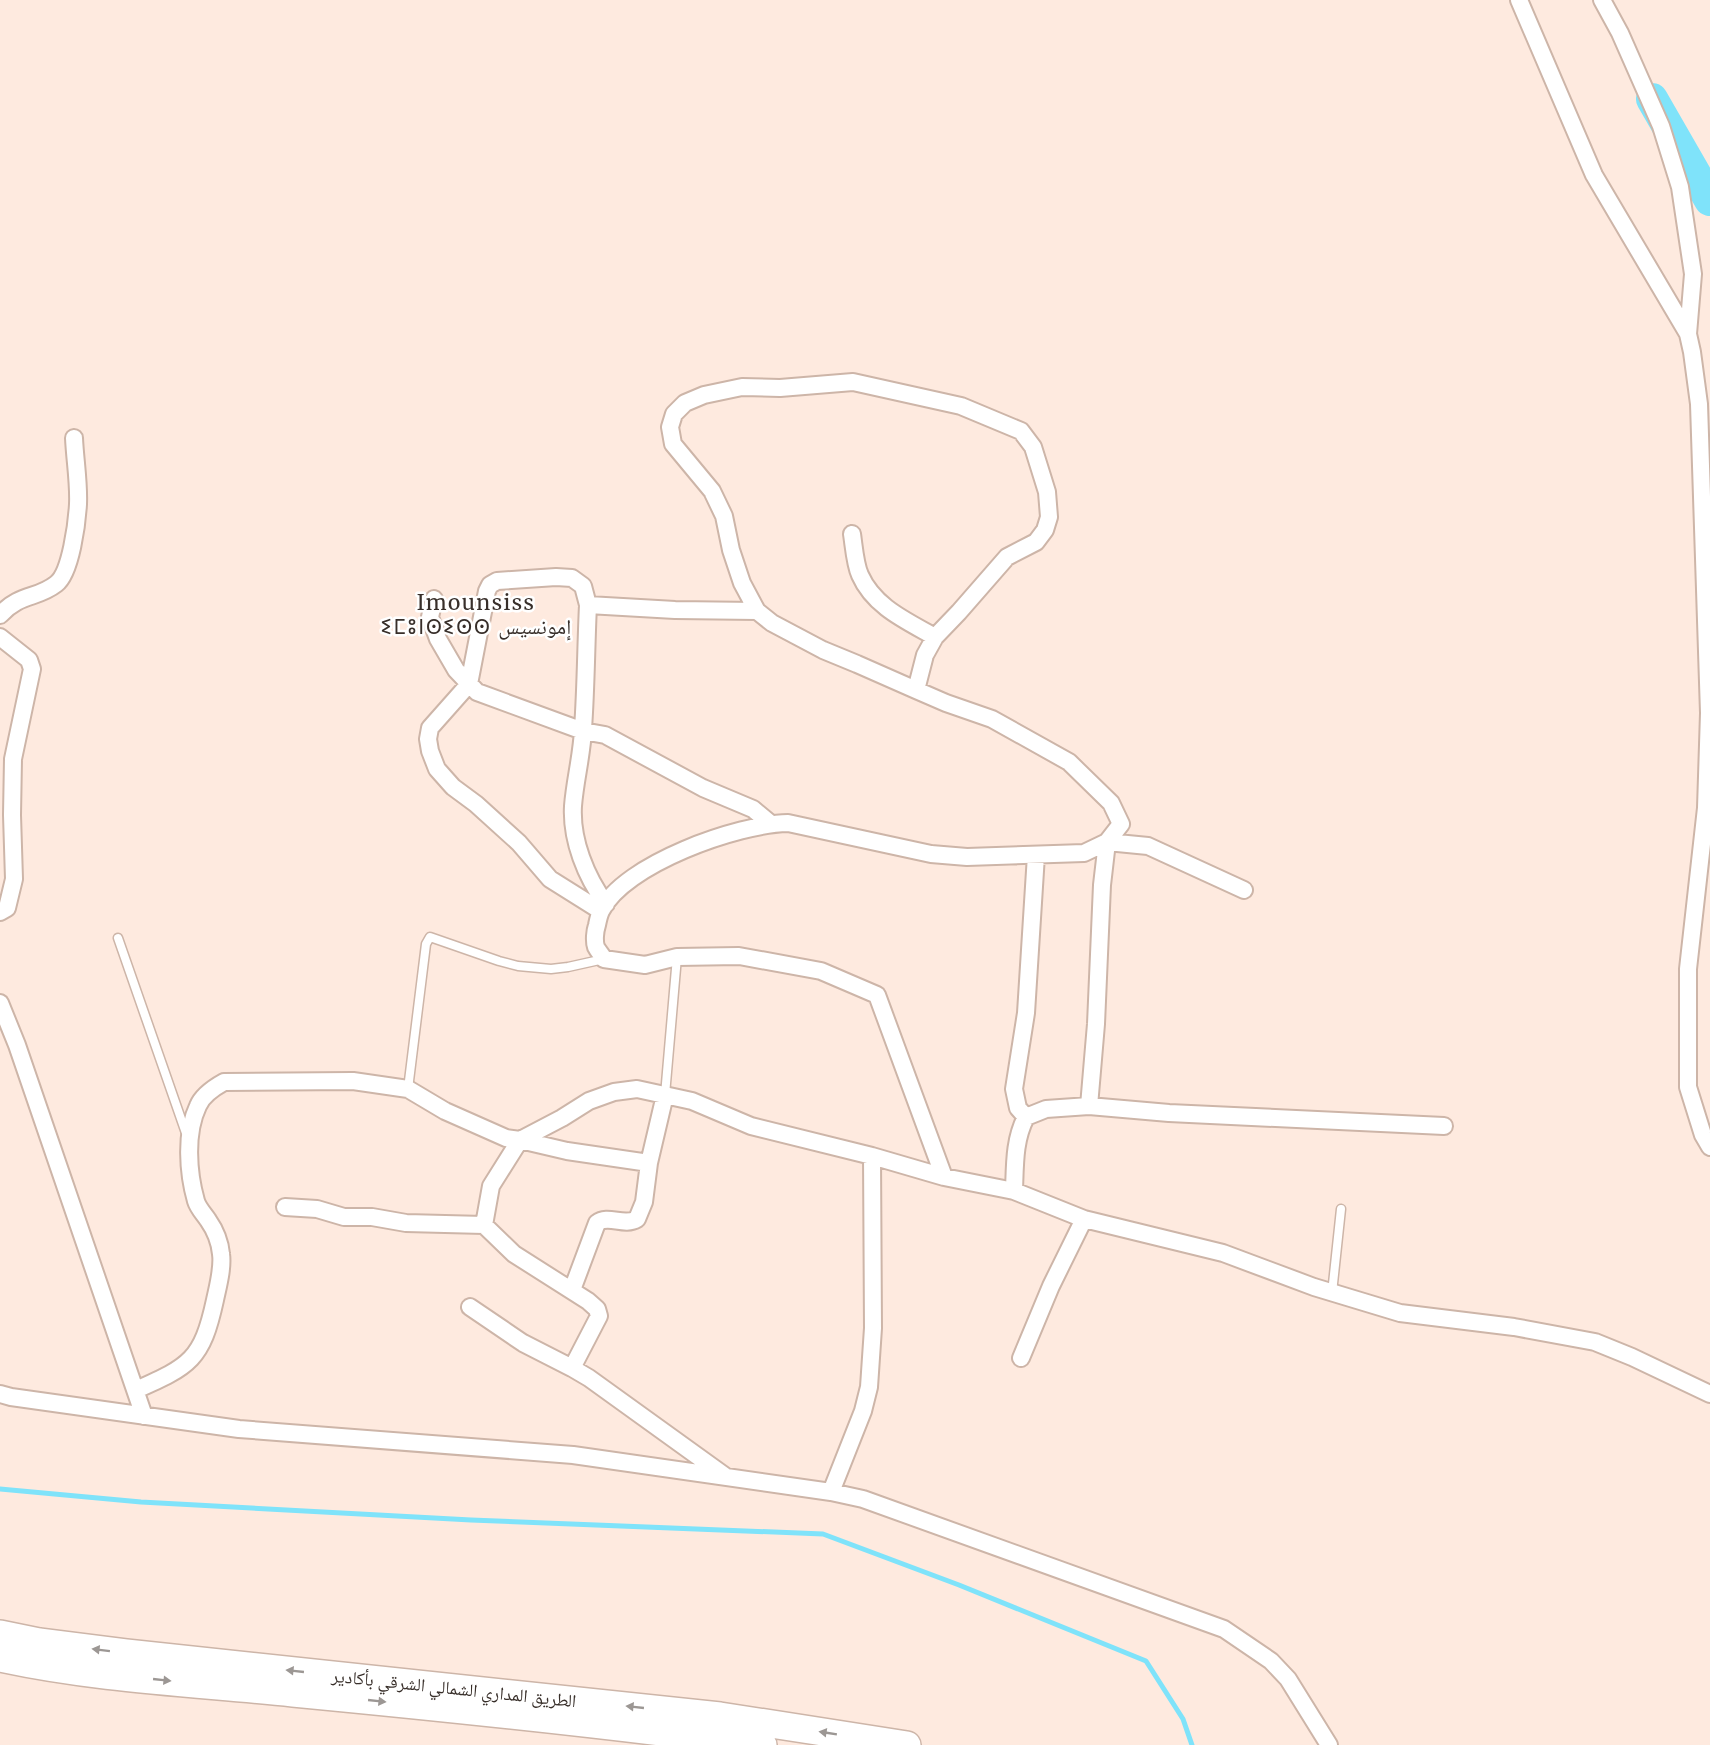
<svg xmlns="http://www.w3.org/2000/svg" width="1710" height="1745" font-family="Merriweather,'Noto Naskh Arabic','Noto Sans Tifinagh',serif">
<rect width="100%" height="100%" fill="#feeadf"/>
<g fill="none" stroke-linecap="round" stroke-linejoin="round">
<path stroke="#7fe3fa" stroke-width="5" d="M0,1489L141,1502L471,1520L823,1534L959,1585L1146,1661L1183,1719L1192,1745"/>
<path stroke="#7fe3fa" stroke-width="32" d="M1652,99L1710,200"/>
<g stroke="#cdb5a8" stroke-width="11">
<path id="service" d="M118,938L187,1136
M408,1089L426,944L430,937L499,961L518,966L551,969L568,967L604,959
M665,1095L677,957
M1332,1293L1341,1209"/>
</g>
<g stroke="#cdb5a8" stroke-width="20">
<path id="minor" d="M1519,0L1594,175L1688,334L1692,352L1699,404L1709,713L1706,808L1688,969V1087L1703,1135L1710,1147
M1602,0L1620,33L1661,126L1680,187L1693,274L1688,334
M852,534C854,547 855,564 860,575C874,607 907,621 935,637
M434,599L430,617L438,639L456,670L477,692L583,731L605,735L703,788L753,809L771,824
M588,605L675,610L757,611
M0,615C20,593 37,599 56,584C71,573 77,522 78,504C79,483 75,460 74,438
M0,637L29,660L32,669L13,759L12,815L14,879L7,908L0,912
M916,690L925,655L935,637L959,612L1007,557L1036,542L1045,530L1049,517L1047,492L1033,447L1021,431L961,406L853,382L780,388L742,387L704,395L685,403L674,414L670,427L673,444L712,491L724,516L731,550L742,583L757,611L772,623L823,650L857,664L916,690L946,703L992,719L1069,762L1111,803L1121,824L1107,842L1084,853L967,857L931,854L788,823C738,824 624,864 601,911C599,915 598,920 597,925C595,931 594,941 596,947C598,951 602,955 604,959L645,965L677,957L739,956L821,971L877,995L944,1177
M601,911L550,879L519,843L476,804L453,787L437,769L430,751L428,739L430,728L469,684L487,591L490,585L497,581L556,577L572,578L583,586L588,605C586,646 586,687 583,729C582,755 575,780 573,806C571,840 586,877 606,904
M0,1003L17,1045L144,1416
M1089,1106L1096,1024L1102,885L1107,842L1148,846L1244,890
M1026,1117L1018,1108L1014,1089L1026,1013L1036,855
M1014,1191L1084,1219L1051,1286L1021,1358
M285,1207L317,1209L344,1217H372L406,1223L484,1225L491,1186L520,1140L567,1151L649,1163
M1084,1219L1223,1253L1314,1287L1400,1313L1514,1327L1595,1342L1632,1357L1710,1394
M484,1225L514,1254L588,1301L597,1309L599,1316L572,1368L589,1378L725,1476
M572,1290L597,1223C608,1214 624,1227 637,1219L644,1202L649,1163L665,1095
M470,1307L523,1343L572,1368
M136,1390C190,1366 202,1360 215,1300C218,1286 223,1268 221,1254C220,1243 215,1230 208,1220C204,1214 198,1208 196,1201C188,1173 185,1133 198,1106C202,1096 215,1087 224,1082L353,1081L408,1089L445,1111L506,1138L520,1140L562,1118L589,1101L614,1092L637,1089L692,1101L751,1126L872,1156L944,1177L1014,1191C1015,1165 1014,1140 1026,1117L1046,1109L1089,1106L1169,1113L1444,1126
M0,1394L11,1397L239,1429L573,1455L831,1492L863,1499L1224,1629L1271,1661L1288,1679L1329,1745
M831,1492L863,1411L869,1387L873,1328L872,1156"/>
</g>
<g stroke="#cdb5a8" stroke-width="30">
<path id="trunk" d="M0,1634L39,1642L126,1653L720,1716L907,1745
M0,1658C96,1679 196,1683 293,1693C450,1708 607,1724 763,1745"/>
</g>
<use href="#service" stroke="#fff" stroke-width="8"/>
<use href="#minor" stroke="#fff" stroke-width="16"/>
<use href="#trunk" stroke="#fff" stroke-width="27"/>
</g>
<defs><path id="oneway-solid" d="M-6-.8H1V-3.2L6.5 0L1 3.2V.8H-6Z" transform="scale(1.5)"/></defs>
<g fill="#9c9794">
<use href="#oneway-solid" transform="translate(101 1650) rotate(-173)"/>
<use href="#oneway-solid" transform="translate(295 1671) rotate(-174)"/>
<use href="#oneway-solid" transform="translate(162 1680) rotate(6)"/>
<use href="#oneway-solid" transform="translate(377 1701) rotate(6)"/>
<use href="#oneway-solid" transform="translate(635 1707) rotate(-174)"/>
<use href="#oneway-solid" transform="translate(828 1733) rotate(-171)"/>
</g>
<g text-anchor="middle" dominant-baseline="central" stroke-width="5" stroke-linejoin="round" paint-order="stroke">
<g font-size="18" fill="#382f2a" stroke="#fff">
<text transform="translate(454 1688) rotate(6)">الطريق المداري الشمالي الشرقي بأكادير</text>
</g>
<g font-size="21" letter-spacing="1.5" fill="#382f2a" stroke="#fff">
<text x="476" y="602">Imounsiss<tspan x="476" dy="24">ⵉⵎⵓⵏⵙⵉⵙⵙ إمونسيس</tspan></text>
</g>
</g>
</svg>
